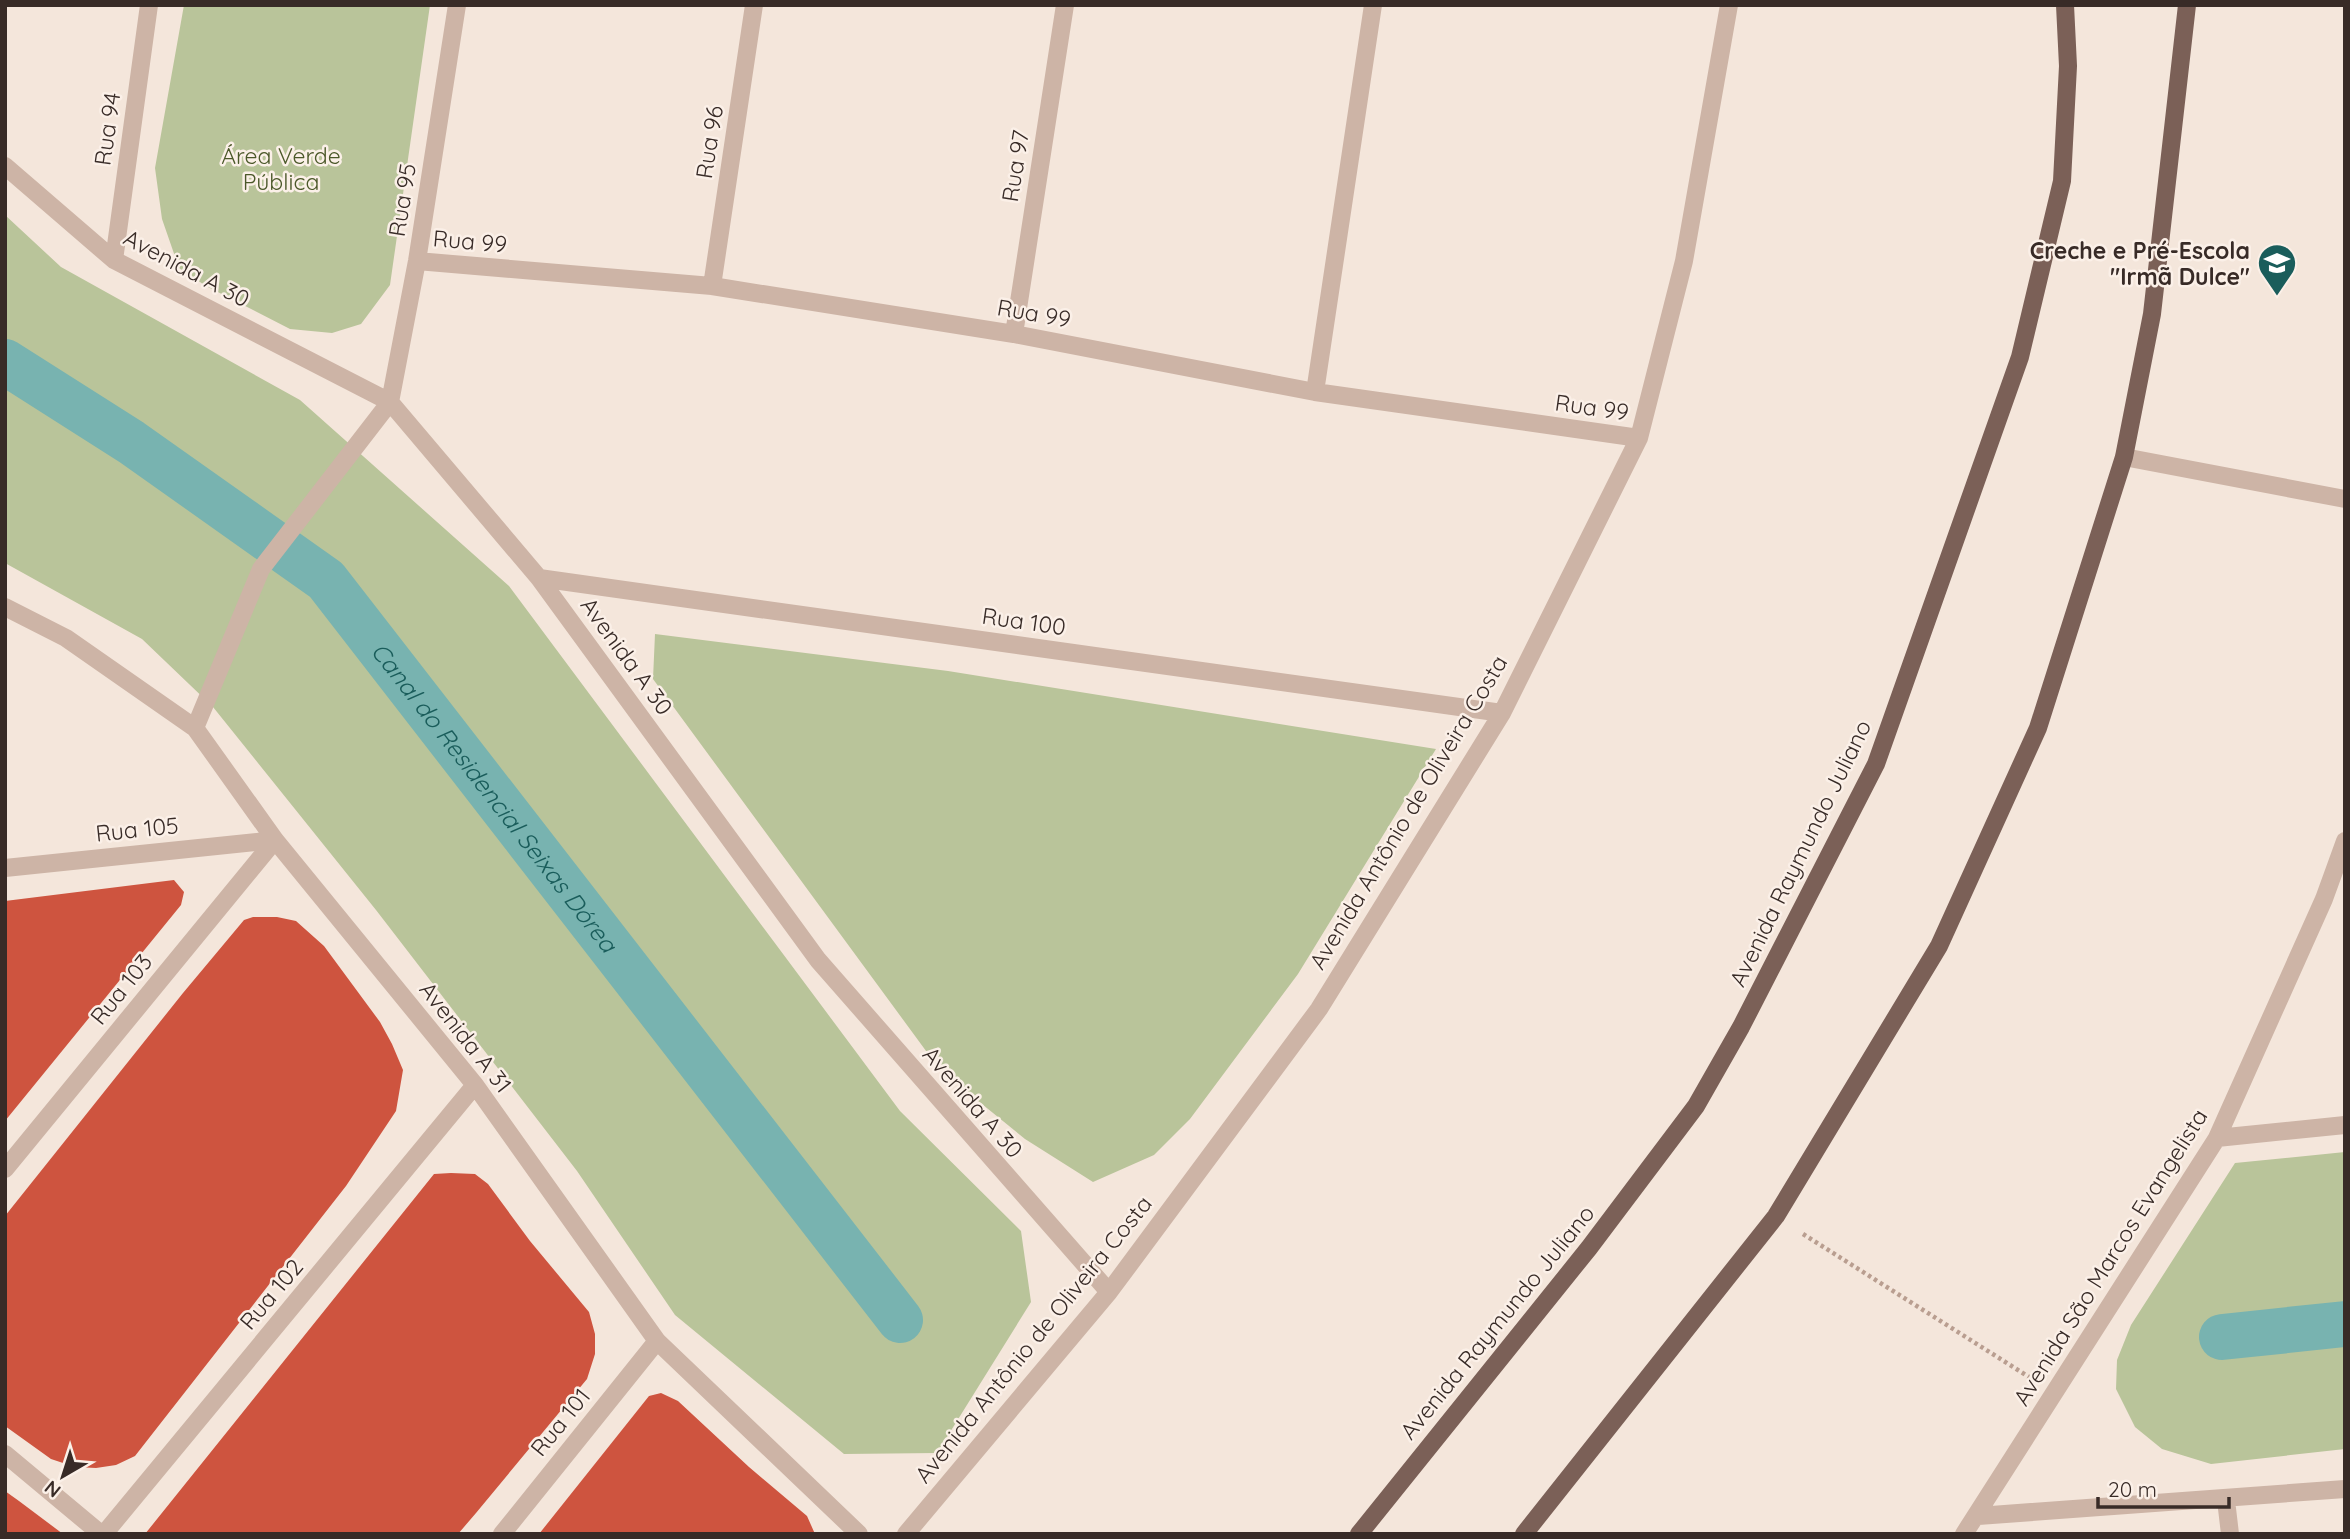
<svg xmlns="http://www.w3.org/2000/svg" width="2350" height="1539" font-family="Quicksand,sans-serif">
<rect width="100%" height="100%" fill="#f4e6db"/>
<path fill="#b9c49a" d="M184,5H430L390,285L361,324L332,333L290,329L206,286L179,268L162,219L155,168Z
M5,215L61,267L300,400L509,586L900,1111L1021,1231L1031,1302L937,1453L844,1454L675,1315L577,1171L376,910L213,707L142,639L5,563Z
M655,634L948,671L1436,749L1298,974L1190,1119L1154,1155L1093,1182L1025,1139L940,1070L653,679Z
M2345,1152V1449L2211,1464L2162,1449L2135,1427L2116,1389L2117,1360L2131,1325L2235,1163Z"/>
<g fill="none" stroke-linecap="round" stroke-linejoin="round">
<g stroke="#78b3b0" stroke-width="46">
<path id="s1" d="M5,362L131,442L326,580L900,1320"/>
<path d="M2222,1337L2345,1324"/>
</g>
</g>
<path fill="#ce543f" d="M174,880L184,892L181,905L5,1121V901Z
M253,917H277L296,921L324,946L380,1022L392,1044L403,1070L396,1111L346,1186L135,1456L116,1465L96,1468L75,1467L51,1459L5,1426V1216L183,993L244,920Z
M451,1173L475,1174L488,1184L530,1241L589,1312L595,1334V1354L587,1379L476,1513L458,1534H145L434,1174Z
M661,1393L678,1401L749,1467L807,1516L815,1534H539L649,1396Z
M5,1491L19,1501L63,1534H5Z"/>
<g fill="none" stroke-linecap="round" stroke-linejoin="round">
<path stroke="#b99e90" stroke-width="4.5" stroke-dasharray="3.5 3.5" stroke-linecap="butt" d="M1803,1234L2029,1377"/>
<path stroke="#cdb4a6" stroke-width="18" d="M5,166L114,260L390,402L539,578L818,960L1109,1292
M114,260L149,5
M417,261L712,286L1014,334L1315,392L1639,438
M712,286L754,5
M1014,334L1065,5
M1315,392L1373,5
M2124,457L2345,499
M539,578L1502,713
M5,607L66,638L195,728L275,840L475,1085L657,1341L859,1534
M195,728L261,569L390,402L417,261L457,5
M5,868L275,840
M2217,1138L2345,1125
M5,1169L275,840
M5,1454L101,1534
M2226,1500L2230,1534
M1978,1516L2345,1489
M104,1534L475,1085
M502,1534L657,1341
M906,1534L1109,1292L1319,1009L1502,713L1639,438L1684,261L1729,5
M1964,1534L2217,1138L2324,899L2345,841"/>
<path stroke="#7b6057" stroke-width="18" d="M1359,1534L1589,1248L1696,1106L1741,1027L1876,764L2020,357L2062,181L2068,66L2065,5
M1524,1534L1776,1216L1939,946L2038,728L2124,457L2152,314L2187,5"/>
</g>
<defs>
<g id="school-pin" transform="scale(2.0125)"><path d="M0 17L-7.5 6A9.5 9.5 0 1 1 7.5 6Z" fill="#1a5d5b" stroke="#fbf0e8"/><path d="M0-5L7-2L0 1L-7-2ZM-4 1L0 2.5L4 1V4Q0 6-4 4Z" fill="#fff"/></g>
</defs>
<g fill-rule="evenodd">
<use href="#school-pin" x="2277" y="263"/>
</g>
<g text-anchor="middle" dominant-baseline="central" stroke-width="5" stroke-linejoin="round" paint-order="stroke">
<g font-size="23" fill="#382b27" stroke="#fbf0e8">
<text transform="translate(107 129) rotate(-82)">Rua 94</text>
<text transform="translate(709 142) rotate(-81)">Rua 96</text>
<text transform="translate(1015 166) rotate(-81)">Rua 97</text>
<text transform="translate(402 200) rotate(-81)">Rua 95</text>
<text transform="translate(470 241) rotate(5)">Rua 99</text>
<text transform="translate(187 268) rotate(28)">Avenida A 30</text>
<text transform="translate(1034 313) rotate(10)">Rua 99</text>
<text transform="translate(1592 407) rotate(8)">Rua 99</text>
<text transform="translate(1024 621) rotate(8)">Rua 100</text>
<text transform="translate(627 656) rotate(54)">Avenida A 30</text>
<text transform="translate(1408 812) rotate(-59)">Avenida Antônio de Oliveira Costa</text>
<text transform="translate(137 829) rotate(-6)">Rua 105</text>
<text transform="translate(1800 853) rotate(-64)">Avenida Raymundo Juliano</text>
<text transform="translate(121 989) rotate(-51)">Rua 103</text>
<text transform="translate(466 1037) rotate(52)">Avenida A 31</text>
<text transform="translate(973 1102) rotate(49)">Avenida A 30</text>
<text transform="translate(2110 1257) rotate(-58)">Avenida São Marcos Evangelista</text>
<text transform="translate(271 1294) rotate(-50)">Rua 102</text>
<text transform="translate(1497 1322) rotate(-51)">Avenida Raymundo Juliano</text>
<text transform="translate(1033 1339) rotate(-51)">Avenida Antônio de Oliveira Costa</text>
<text transform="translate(560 1422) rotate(-51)">Rua 101</text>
</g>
<g font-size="23" fill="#4b5829" stroke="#fbf0e8">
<text x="281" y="155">Área Verde<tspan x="281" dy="26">Pública</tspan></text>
</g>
<g font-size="23" font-weight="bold" fill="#382b27" stroke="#fbf0e8" text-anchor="end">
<text x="2250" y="250">Creche e Pré-Escola<tspan x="2250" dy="26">"Irmã Dulce"</tspan></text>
</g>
<g font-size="24" font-style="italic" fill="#1a5d5b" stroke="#fbf0e8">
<text stroke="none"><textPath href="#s1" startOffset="663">Canal do Residencial Seixas Dórea</textPath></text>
</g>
</g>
<rect width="2350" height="1539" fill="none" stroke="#382b27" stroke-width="14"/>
<g transform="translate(63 1476) rotate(219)" stroke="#fbf0e8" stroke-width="5" paint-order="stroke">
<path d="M0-5L12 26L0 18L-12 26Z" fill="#382b27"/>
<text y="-10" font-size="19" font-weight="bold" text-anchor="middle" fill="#382b27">N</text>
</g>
<path d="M2098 1497v10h131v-10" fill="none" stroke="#382b27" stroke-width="3.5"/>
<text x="2108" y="1497" font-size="21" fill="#382b27" stroke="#fbf0e8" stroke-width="5" paint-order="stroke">20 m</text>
</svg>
